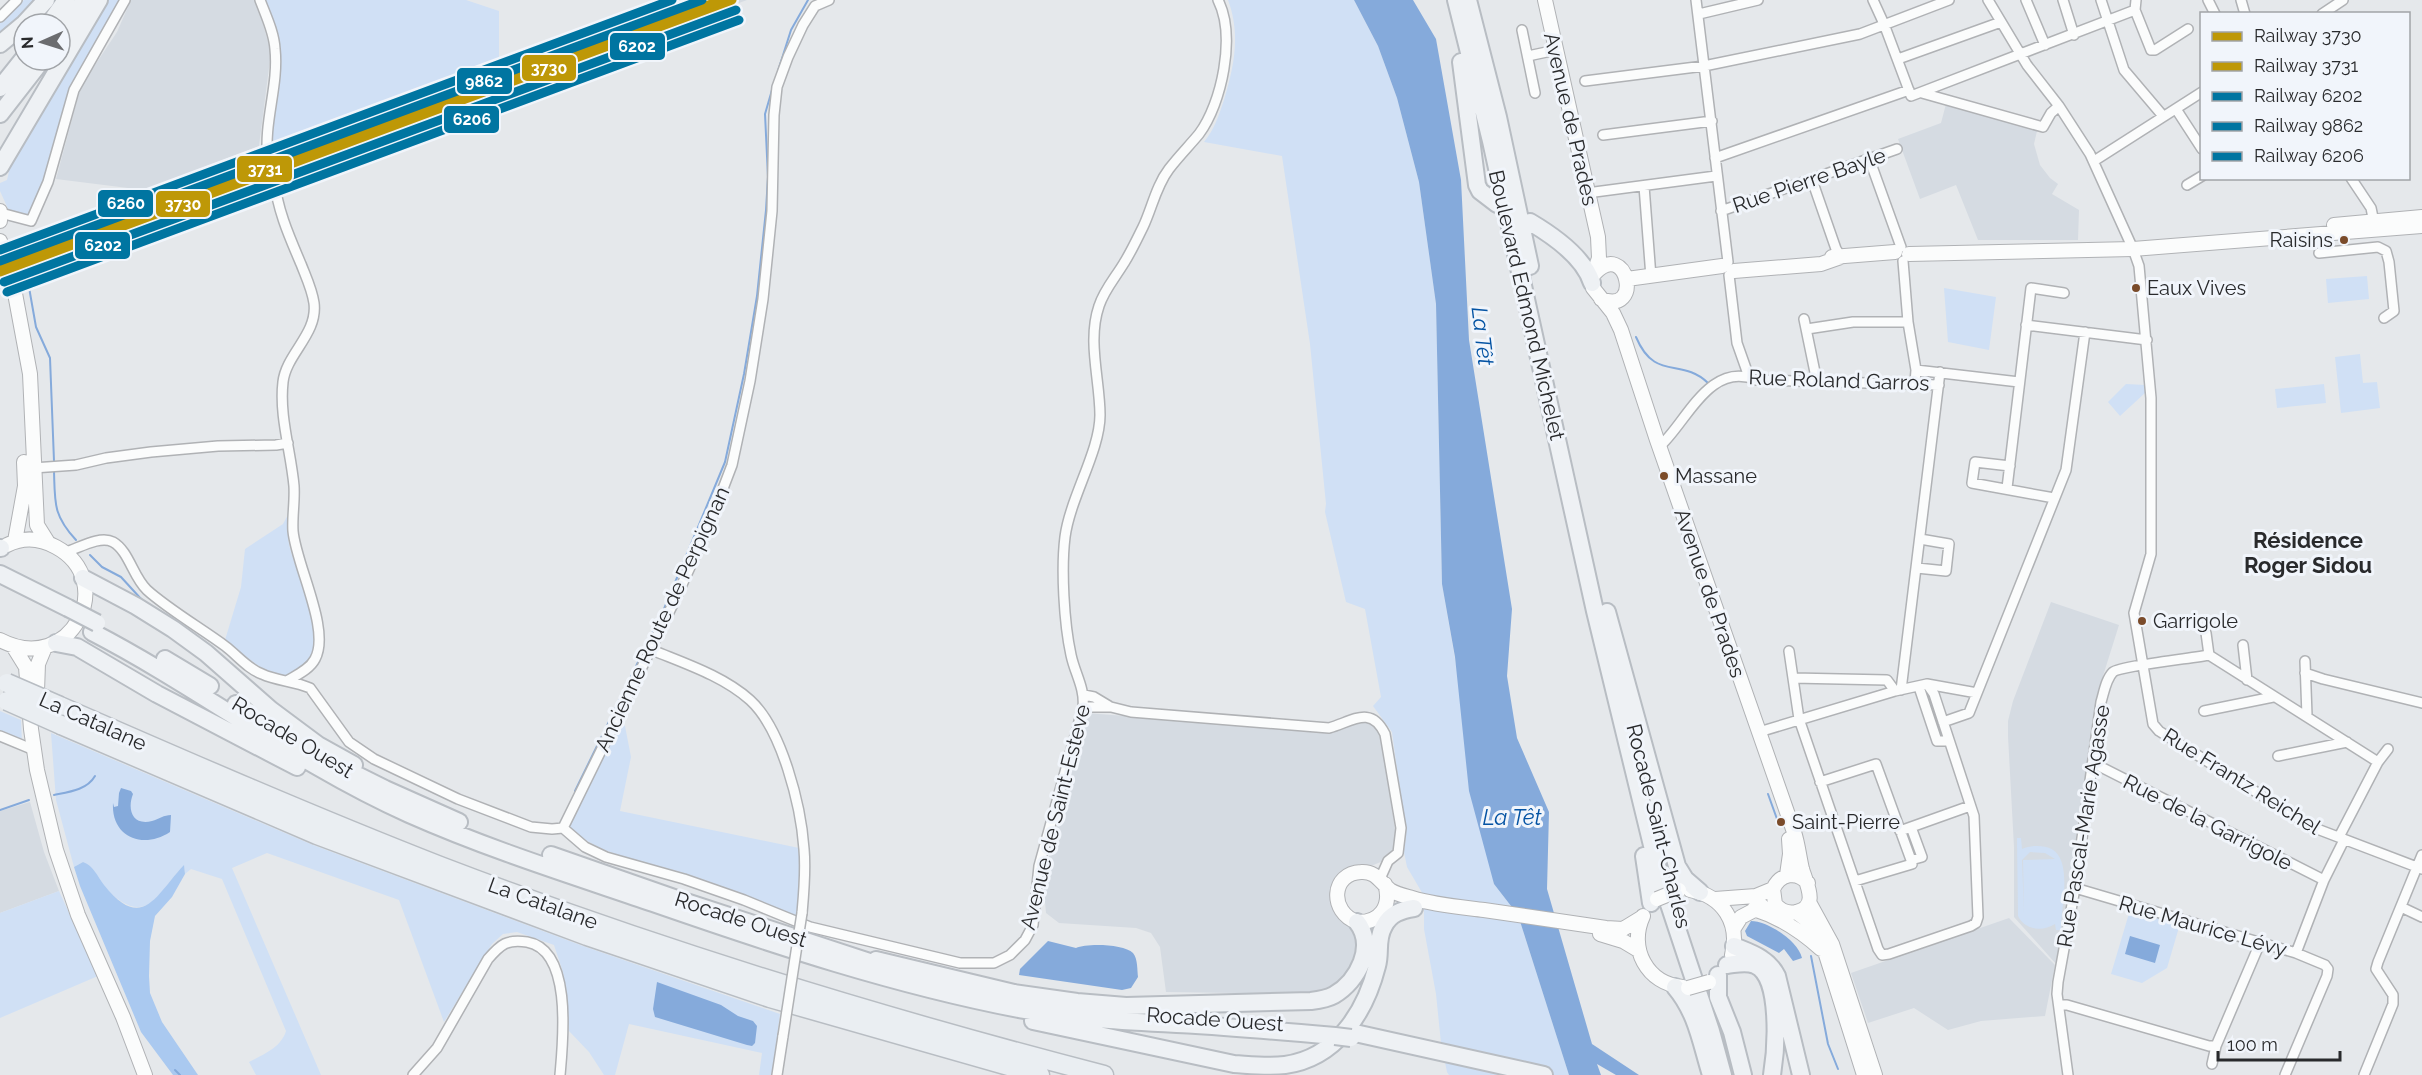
<svg xmlns="http://www.w3.org/2000/svg" width="2422" height="1075" font-family="Raleway,sans-serif">
<rect width="100%" height="100%" fill="#e5e8eb"/>
<path fill="#d5dbe2" d="M131,0H256L271,52L259,146L144,190L56,179L81,86L117,32Z
M706,0H747L26,268L21,253Z
M1946,104L2037,131L2034,144L2040,165L2050,178L2058,184L2052,194L2079,210L2078,240H1978L1956,185L1920,199L1898,139L1941,123Z
M2051,602L2119,625L2097,695L2057,965L2014,917V847L2008,736V721L2013,701Z
M1086,713L1320,731L1340,729L1362,721L1373,724L1379,732L1383,742L1396,838L1393,850L1383,861L1371,866L1361,864L1349,867L1334,878L1330,901L1340,919L1360,933L1354,965L1339,984L1320,994L1166,992L1160,947L1151,933L1136,928L1059,923L1046,913L1043,879Z
M30,802L44,852L59,891L0,913V811Z
M2009,918L2055,965L2045,1016L1981,1021L1948,1030L1914,1008L1868,1023L1851,973Z"/>
<path fill="#d0e0f5" fill-rule="evenodd" d="M24,0H38L0,36V23Z
M106,0H121L70,88L45,181L29,218L9,211L0,191V183L7,180L11,163L74,60Z
M265,0H466L499,11V76L272,160C268,123 283,86 279,49C278,32 270,16 265,0Z
M1228,0H1354L1378,46L1397,98L1419,182L1436,304L1442,584L1494,884L1518,915L1569,1075H1449L1447,1072L1441,1043L1436,994L1424,929V896L1407,867L1404,852L1406,837L1392,732L1373,706L1381,697L1365,609L1346,602L1325,512L1326,504L1310,344L1282,156L1204,142C1214,130 1219,115 1224,100C1234,66 1241,35 1228,0Z
M2367,276L2369,299L2328,303L2326,279Z
M1944,288L1996,297L1989,350L1948,342Z
M2360,354L2363,383L2377,382L2380,408L2341,413L2335,357Z
M2126,384L2145,385V393L2120,416L2108,402Z
M2324,384L2326,403L2277,408L2275,389Z
M290,511C289,522 287,533 289,544C295,573 327,633 310,659C305,667 294,670 288,676C261,673 246,656 225,640L241,587L245,549L283,524Z
M0,711L21,720L22,743L0,732Z
M620,723L625,726L631,757L620,811L799,848L800,880L796,916C760,901 724,887 687,874C646,861 601,858 568,826Z
M51,733L313,845L583,946L780,1014L772,1075H759L762,1053L629,1024L615,1075H604L589,1052L569,1031L563,972L554,945L517,932L503,934L492,944L444,1022L399,900L267,853L232,868L321,1075H256L249,1062C262,1055 281,1048 286,1031L222,879L191,869L185,874L184,866C172,876 165,891 153,901C127,923 99,879 83,862L74,867L56,800Z
M2017,838H2021L2022,849C2030,846 2037,845 2046,847C2076,854 2060,909 2061,930H2056L2055,924C2042,932 2025,930 2018,916ZM2030,852L2045,853L2055,859L2023,860L2024,914L2022,860Z
M59,891L98,976L0,1018V913Z
M2130,910L2180,924L2167,968L2142,983L2111,974Z"/>
<path fill="#aac9f0" d="M83,862C94,866 97,876 104,885C143,934 157,893 184,865L185,874L172,897L155,916L150,941L149,976L150,993L162,1022L198,1075H173L141,1032L80,886L74,867Z"/>
<path fill="#85aadb" d="M1354,0H1413L1436,39L1461,180L1469,340L1512,609L1507,676L1517,738L1549,812L1547,889L1592,1044L1639,1075H1616L1597,1064L1601,1075H1569L1518,915L1494,884L1469,791L1455,657L1442,584L1436,304L1419,182L1397,98L1378,46Z
M121,788L131,791L133,794C127,809 132,826 152,821C159,819 164,815 171,815L170,832C143,850 111,837 113,803L114,807L118,806L119,793Z
M1751,921C1768,921 1798,941 1802,958L1793,961L1784,949L1779,953L1747,936L1745,931Z
M2130,936L2160,945L2155,963L2125,954Z
M1048,941L1076,948C1087,943 1124,944 1133,953C1138,959 1137,970 1138,977L1131,988L1122,990L1019,975L1020,969Z
M657,982L721,1005L738,1016L753,1021L757,1026L755,1043L752,1046L747,1045L655,1017L653,1009Z"/>
<g fill="none" stroke-linecap="round" stroke-linejoin="round">
<path stroke="#85aadb" stroke-width="2" d="M778,71L791,30L808,0
M27,276L36,327L50,358L54,461
M1636,337C1655,382 1681,357 1708,383
M54,471C55,503 53,515 76,540
M90,555L102,567L121,577L142,600
M575,791L664,609L725,462L744,374L757,296L766,210L768,177L765,114L772,90
M1768,794L1777,819
M54,795C69,792 87,790 95,776
M0,810L29,800
M1811,956L1828,1044L1838,1069
M175,1070L180,1075"/>
<path stroke="#bfc2c5" stroke-width="9" stroke-dasharray="9 4.5" stroke-linecap="butt" d="M268,160L274,178"/>
<g stroke="#b0b2b5" stroke-width="12">
<path id="minor" d="M260,0C266,16 274,32 275,49C279,86 263,123 268,160
M1696,0L1728,262
M1873,0L1884,24L1911,96L2135,10
M1988,0L2027,65L2059,106L2090,154L2133,249L2139,266L2151,398V554L2134,613L2153,724L2159,731L2312,827L2422,869
M2026,0L2045,45
M2063,0L2074,35
M2101,0L2124,70L2163,116
M2136,0L2135,10L2151,50H2155L2188,29
M2208,0L2215,14
M2241,0L2245,14
M1699,14L1758,0
M2322,14L2343,0
M0,17L17,0
M1522,30L1535,93
M1528,56L1556,50
M1898,59L2001,22
M1585,81L1704,66L1860,34L1949,0
M1922,93L2043,127L2051,113L2059,106
M2176,109L2202,149
M1603,135L1712,121
M1715,158L1909,90
M1869,158L1901,247
M2094,161L2202,92
M274,178C277,209 289,236 301,264C306,277 312,289 314,303C318,334 286,354 283,382C279,416 291,452 294,486C295,501 292,517 293,531C296,565 331,630 315,659C310,669 297,675 287,681
M2351,178L2371,208L2375,227
M1812,180L1836,249L1841,257
M2187,185L2202,176
M1644,186L1651,277
M1587,193L1716,176
M1721,211L1897,149
M1,213L31,221L48,182L74,90L125,0
M2319,253L2378,247L2386,251L2389,262L2394,311L2384,318
M1903,261L1908,322L1916,370L1915,383
M1729,275L1737,343L1749,377
M1804,319L1817,382
M2026,325L2147,340
M1807,329L1853,322H1908
M1916,370L2019,382
M1660,446C1686,423 1710,360 1756,380L1939,385
M2010,466L1975,462L1972,483L2054,498
M33,468L76,465L106,458L151,452L218,446L276,445L288,443
M2007,488L2031,288L2064,293
M66,552C79,548 100,535 113,542C129,551 133,577 147,590C168,609 202,629 225,646C237,655 248,669 262,674C277,681 294,681 310,688L349,742L374,759L458,799L531,827L552,829L563,828
M1917,568L1946,571L1949,544L1920,539
M2206,633L2209,655
M2243,645L2247,680
M652,650C686,664 723,676 750,700C782,729 801,806 804,849C806,871 804,891 802,913
M1789,651L1799,719L1878,949L1882,955L1889,954L1971,926L1976,923L1978,917L1974,816L1934,694L1927,684
M2305,661L2307,716
M2305,673L2323,679L2422,703
M1793,678L1887,680L1895,691
M1919,687L1937,741H1949
M1901,690L1940,372
M1977,693L2066,470L2085,332
M1084,695L1094,697L1109,706
M1083,707H1111L1131,712L1329,728C1353,721 1371,705 1385,734L1401,828L1398,853L1388,861L1380,879
M2204,711L2273,697
M1759,732L1895,691L1927,684L1977,693L1969,713L1943,722
M0,736L34,750
M2278,756L2347,742
M2093,763L2324,880
M1820,782L1876,764L1911,860L1912,864L1855,881
M563,828L585,847L606,857L684,879L744,900L810,927L960,963H994L1010,955L1025,940L1033,925L1039,866L1083,707C1085,688 1075,674 1071,655C1064,623 1061,569 1065,537C1070,498 1100,451 1100,415C1100,380 1087,341 1099,306C1104,290 1115,278 1124,263C1131,252 1137,239 1143,227C1152,208 1156,186 1169,169C1178,157 1189,146 1199,134C1222,103 1236,36 1218,0
M563,828L674,602L708,528L732,465L750,381L763,299L772,211L774,115L777,87L788,57L803,25L815,6L829,0
M1900,831L1970,806
M2339,837L2378,762L2388,749
M1911,860L1922,857L1911,827
M2075,888L2296,953L2325,965L2328,969L2327,976L2285,1075
M2401,907L2422,917
M2296,953L2324,880L2344,840
M2059,1005H2067L2209,1046H2216L2260,943
M2212,1064L2216,1046
M413,1075L437,1048L488,959C501,944 507,939 527,942C573,950 563,1041 560,1075
M777,1075L783,1036
M2068,1075L2057,994L2058,982L2075,888L2101,702C2104,692 2106,679 2113,672C2121,666 2194,658 2209,655L2378,762
M2364,1075L2393,1004V995L2376,969L2378,962L2422,855"/>
</g>
<g stroke="#b0b2b5" stroke-width="16">
<path id="secondary" d="M1545,0L1598,237L1599,258L1592,279L1593,288L1613,313L1621,330L1657,440L1794,832C1798,844 1799,856 1802,869C1806,883 1820,907 1796,912C1787,914 1780,910 1775,904L1773,889C1780,874 1796,870 1808,883
M0,211V221
M2334,225L2422,217
M0,241L11,272L30,374L37,525L47,541
M1909,254L2133,249L2422,226
M1832,257L1895,252
M1734,271L1821,264L1841,257
M1595,273C1627,239 1644,316 1601,299
M1627,279L1722,266
M15,541L25,486L24,462
M0,640C71,677 119,581 56,547C40,538 23,537 7,545
M13,646L26,667L31,729L37,770L56,850L78,915L123,1017L145,1075
M37,691L38,664L45,647
M1787,875L1790,854L1789,839
M1385,884C1392,906 1380,923 1357,922C1329,912 1331,873 1361,872C1376,871 1380,882 1390,890C1396,894 1405,896 1412,898C1435,905 1460,907 1484,910C1524,916 1565,922 1606,928L1623,929L1641,918
M1690,890C1723,896 1740,923 1732,955
M1715,899L1756,896L1773,889
M1809,902L1832,944L1875,1075
M1754,909C1780,917 1801,931 1821,949
M1796,912L1807,920L1822,942L1864,1075
M1643,916C1628,948 1647,984 1683,987
M1734,928L1741,917L1762,906
M1600,934L1623,941L1638,950"/>
</g>
<g stroke="#b8bdc3" stroke-width="20">
<path id="trunk" d="M1456,0L1491,141L1595,611L1659,874L1711,1031L1723,1075
M1468,0L1498,117L1530,266
M24,24L46,0
M49,24L66,0
M60,35L84,0
M0,44L24,24
M1461,62L1477,185L1480,191L1497,204
M0,88L24,58
M0,114L42,60
M0,167L99,0
M1530,222C1552,235 1584,257 1592,283
M0,548H1
M0,574L68,608
M83,578L136,606L173,629L206,653L271,710L318,745L354,765
M1607,612L1677,866L1685,879L1700,892
M92,632C200,688 297,764 409,814C488,849 571,875 653,903C774,945 897,986 1024,1010C1080,1020 1138,1022 1196,1025C1242,1028 1289,1032 1335,1036
M56,643L77,647L157,694L297,767
M165,659L210,686
M236,704L314,752
M339,766L385,789L459,822
M551,855L677,899L885,967
M1644,856L1651,903
M1734,946C1751,953 1768,958 1777,976L1801,1075
M876,960L1014,993L1077,1002L1126,1006L1311,1001C1319,1000 1327,999 1334,995C1358,981 1376,946 1357,922
M1727,965C1736,964 1746,961 1755,965C1782,976 1776,1051 1772,1075
M1718,975V997L1732,1032L1743,1075
M1675,987C1697,1013 1701,1043 1711,1075
M1033,1021L1234,1064C1251,1065 1268,1067 1285,1065C1336,1058 1365,1013 1377,966C1381,953 1376,939 1384,926C1390,914 1401,910 1414,908
M1355,1033L1544,1075"/>
</g>
<g stroke="#b8bdc3" stroke-width="21">
<path id="motorway" d="M60,706C186,761 312,816 440,866C657,949 880,1017 1104,1075
M61,725L317,835L587,936L770,998L1040,1075"/>
</g>
<use href="#minor" stroke="#fbfcfc" stroke-width="9"/>
<use href="#secondary" stroke="#fbfcfc" stroke-width="14"/>
<use href="#trunk" stroke="#eef1f4" stroke-width="16"/>
<use href="#motorway" stroke="#eaeef2" stroke-width="18"/>
<g stroke="#b0b2b5" stroke-width="12" stroke-linecap="butt">
<path id="minor-bridge" d="M783,1036L802,913"/>
</g>
<g stroke="#b0b2b5" stroke-width="16" stroke-linecap="butt">
<path id="secondary-bridge" d="M1657,899L1679,890
M1688,988L1709,982"/>
</g>
<g stroke="#b8bdc3" stroke-width="20" stroke-linecap="butt">
<path id="trunk-bridge" d="M68,608L97,623
M1335,1036L1351,1038"/>
</g>
<g stroke="#b8bdc3" stroke-width="21" stroke-linecap="butt">
<path id="motorway-bridge" d="M7,683L60,706
M7,701L61,725"/>
</g>
<use href="#minor-bridge" stroke="#fbfcfc" stroke-width="9"/>
<use href="#secondary-bridge" stroke="#fbfcfc" stroke-width="14"/>
<use href="#trunk-bridge" stroke="#eef1f4" stroke-width="16"/>
<use href="#motorway-bridge" stroke="#eaeef2" stroke-width="18"/>
<g stroke="#f1f5fb" stroke-width="14">
<path id="rail-1" d="M0,272L732,0"/>
</g>
<g stroke="#f1f5fb" stroke-width="14">
<path id="rail-2" d="M0,267L722,0"/>
</g>
<g stroke="#f1f5fb" stroke-width="14">
<path id="rail-3" d="M4,282L736,10"/>
</g>
<g stroke="#f1f5fb" stroke-width="14">
<path id="rail-4" d="M0,261L702,0"/>
</g>
<g stroke="#f1f5fb" stroke-width="14">
<path id="rail-5" d="M7,292L739,20"/>
</g>
<g stroke="#f1f5fb" stroke-width="14">
<path id="rail-6" d="M0,250L672,0"/>
</g>
<use href="#rail-1" stroke="#be9807" stroke-width="9"/>
<use href="#rail-2" stroke="#be9807" stroke-width="9"/>
<use href="#rail-3" stroke="#0075a1" stroke-width="9"/>
<use href="#rail-4" stroke="#0075a1" stroke-width="9"/>
<use href="#rail-5" stroke="#0075a1" stroke-width="9"/>
<use href="#rail-6" stroke="#0075a1" stroke-width="9"/>
</g>
<g fill="#7a4b2a" stroke="#f1f5fb" stroke-width="2">
<circle cx="2344" cy="240" r="5"/>
<circle cx="2136" cy="288" r="5"/>
<circle cx="1664" cy="476" r="5"/>
<circle cx="2142" cy="621" r="5"/>
<circle cx="1781" cy="822" r="5"/>
</g>
<g text-anchor="middle" dominant-baseline="central" stroke-width="6" stroke-linejoin="round" paint-order="stroke">
<g font-size="20" fill="#292a2c" stroke="#f1f5fb" text-anchor="start">
<text x="2333" y="240" text-anchor="end">Raisins</text>
<text x="2147" y="288">Eaux Vives</text>
<text x="1675" y="476">Massane</text>
<text x="2153" y="621">Garrigole</text>
<text x="1792" y="822">Saint-Pierre</text>
</g>
<g font-size="21" fill="#292a2c" stroke="#f1f5fb">
<text transform="translate(1571 119) rotate(77)">Avenue de Prades</text>
<text transform="translate(1809 180) rotate(-19)">Rue Pierre Bayle</text>
<text transform="translate(1527 305) rotate(77)">Boulevard Edmond Michelet</text>
<text transform="translate(1839 380) rotate(2)">Rue Roland Garros</text>
<text transform="translate(1710 593) rotate(71)">Avenue de Prades</text>
<text transform="translate(662 619) rotate(-65)">Ancienne Route de Perpignan</text>
<text transform="translate(93 721) rotate(24)">La Catalane</text>
<text transform="translate(293 737) rotate(31)">Rocade Ouest</text>
<text transform="translate(2242 781) rotate(32)">Rue Frantz Reichel</text>
<text transform="translate(1055 817) rotate(-76)">Avenue de Saint-Esteve</text>
<text transform="translate(2208 822) rotate(27)">Rue de la Garrigole</text>
<text transform="translate(1659 826) rotate(76)">Rocade Saint-Charles</text>
<text transform="translate(2083 826) rotate(-81)">Rue Pascal-Marie Agasse</text>
<text transform="translate(543 903) rotate(20)">La Catalane</text>
<text transform="translate(741 919) rotate(18)">Rocade Ouest</text>
<text transform="translate(2203 926) rotate(16)">Rue Maurice Lévy</text>
<text transform="translate(1215 1019) rotate(4)">Rocade Ouest</text>
</g>
<g font-size="22" font-style="italic" fill="#0453a3" stroke="#f1f5fb">
<text transform="translate(1483 336) rotate(83)">La Têt</text>
<text x="1512" y="817">La Têt</text>
</g>
<g font-size="22" font-weight="bold" fill="#292a2c" stroke="#f1f5fb">
<text x="2308" y="540">Résidence<tspan x="2308" dy="25">Roger Sidou</tspan></text>
</g>
</g>
<g stroke="#f1f5fb" stroke-width="2">
<rect x="609" y="32" width="57" height="29" rx="6" fill="#0075a1"/>
<rect x="521" y="54" width="56" height="28" rx="6" fill="#be9807"/>
<rect x="456" y="67" width="57" height="28" rx="6" fill="#0075a1"/>
<rect x="443" y="105" width="57" height="29" rx="6" fill="#0075a1"/>
<rect x="236" y="155" width="57" height="28" rx="6" fill="#be9807"/>
<rect x="97" y="189" width="57" height="29" rx="6" fill="#0075a1"/>
<rect x="155" y="190" width="56" height="28" rx="6" fill="#be9807"/>
<rect x="74" y="231" width="57" height="29" rx="6" fill="#0075a1"/>
</g>
<g font-size="16" text-anchor="middle" font-weight="bold" fill="#fff">
<text x="637" y="52">6202</text>
<text x="549" y="74">3730</text>
<text x="484" y="87">9862</text>
<text x="472" y="125">6206</text>
<text x="265" y="175">3731</text>
<text x="126" y="209">6260</text>
<text x="183" y="210">3730</text>
<text x="103" y="251">6202</text>
</g>
<rect x="2200" y="12" width="210" height="168" fill="#f1f5fb" stroke="#a1a4a8" stroke-width="1.5"/>
<rect x="2212" y="32" width="30" height="9" fill="#be9807" stroke="#a1a4a8" stroke-width="1.5"/>
<text x="2254" y="42" font-size="18" fill="#292a2c">Railway 3730</text>
<rect x="2212" y="62" width="30" height="9" fill="#be9807" stroke="#a1a4a8" stroke-width="1.5"/>
<text x="2254" y="72" font-size="18" fill="#292a2c">Railway 3731</text>
<rect x="2212" y="92" width="30" height="9" fill="#0075a1" stroke="#a1a4a8" stroke-width="1.5"/>
<text x="2254" y="102" font-size="18" fill="#292a2c">Railway 6202</text>
<rect x="2212" y="122" width="30" height="9" fill="#0075a1" stroke="#a1a4a8" stroke-width="1.5"/>
<text x="2254" y="132" font-size="18" fill="#292a2c">Railway 9862</text>
<rect x="2212" y="152" width="30" height="9" fill="#0075a1" stroke="#a1a4a8" stroke-width="1.5"/>
<text x="2254" y="162" font-size="18" fill="#292a2c">Railway 6206</text>
<g transform="translate(42 42) rotate(267)"><circle r="28" fill="#f1f5fb" stroke="#a1a4a8" stroke-width="1.5"/>
<path d="M0-4.5L10 22L0 15L-10 22Z" fill="#6b6c6f"/>
<text y="-9" font-size="16" font-weight="bold" text-anchor="middle" fill="#292a2c">N</text>
</g>
<path d="M2218 1051v9h122v-9" fill="none" stroke="#292a2c" stroke-width="3"/>
<text x="2227" y="1051" font-size="18" fill="#292a2c" stroke="#f1f5fb" stroke-width="4.5" paint-order="stroke">100 m</text>
</svg>
